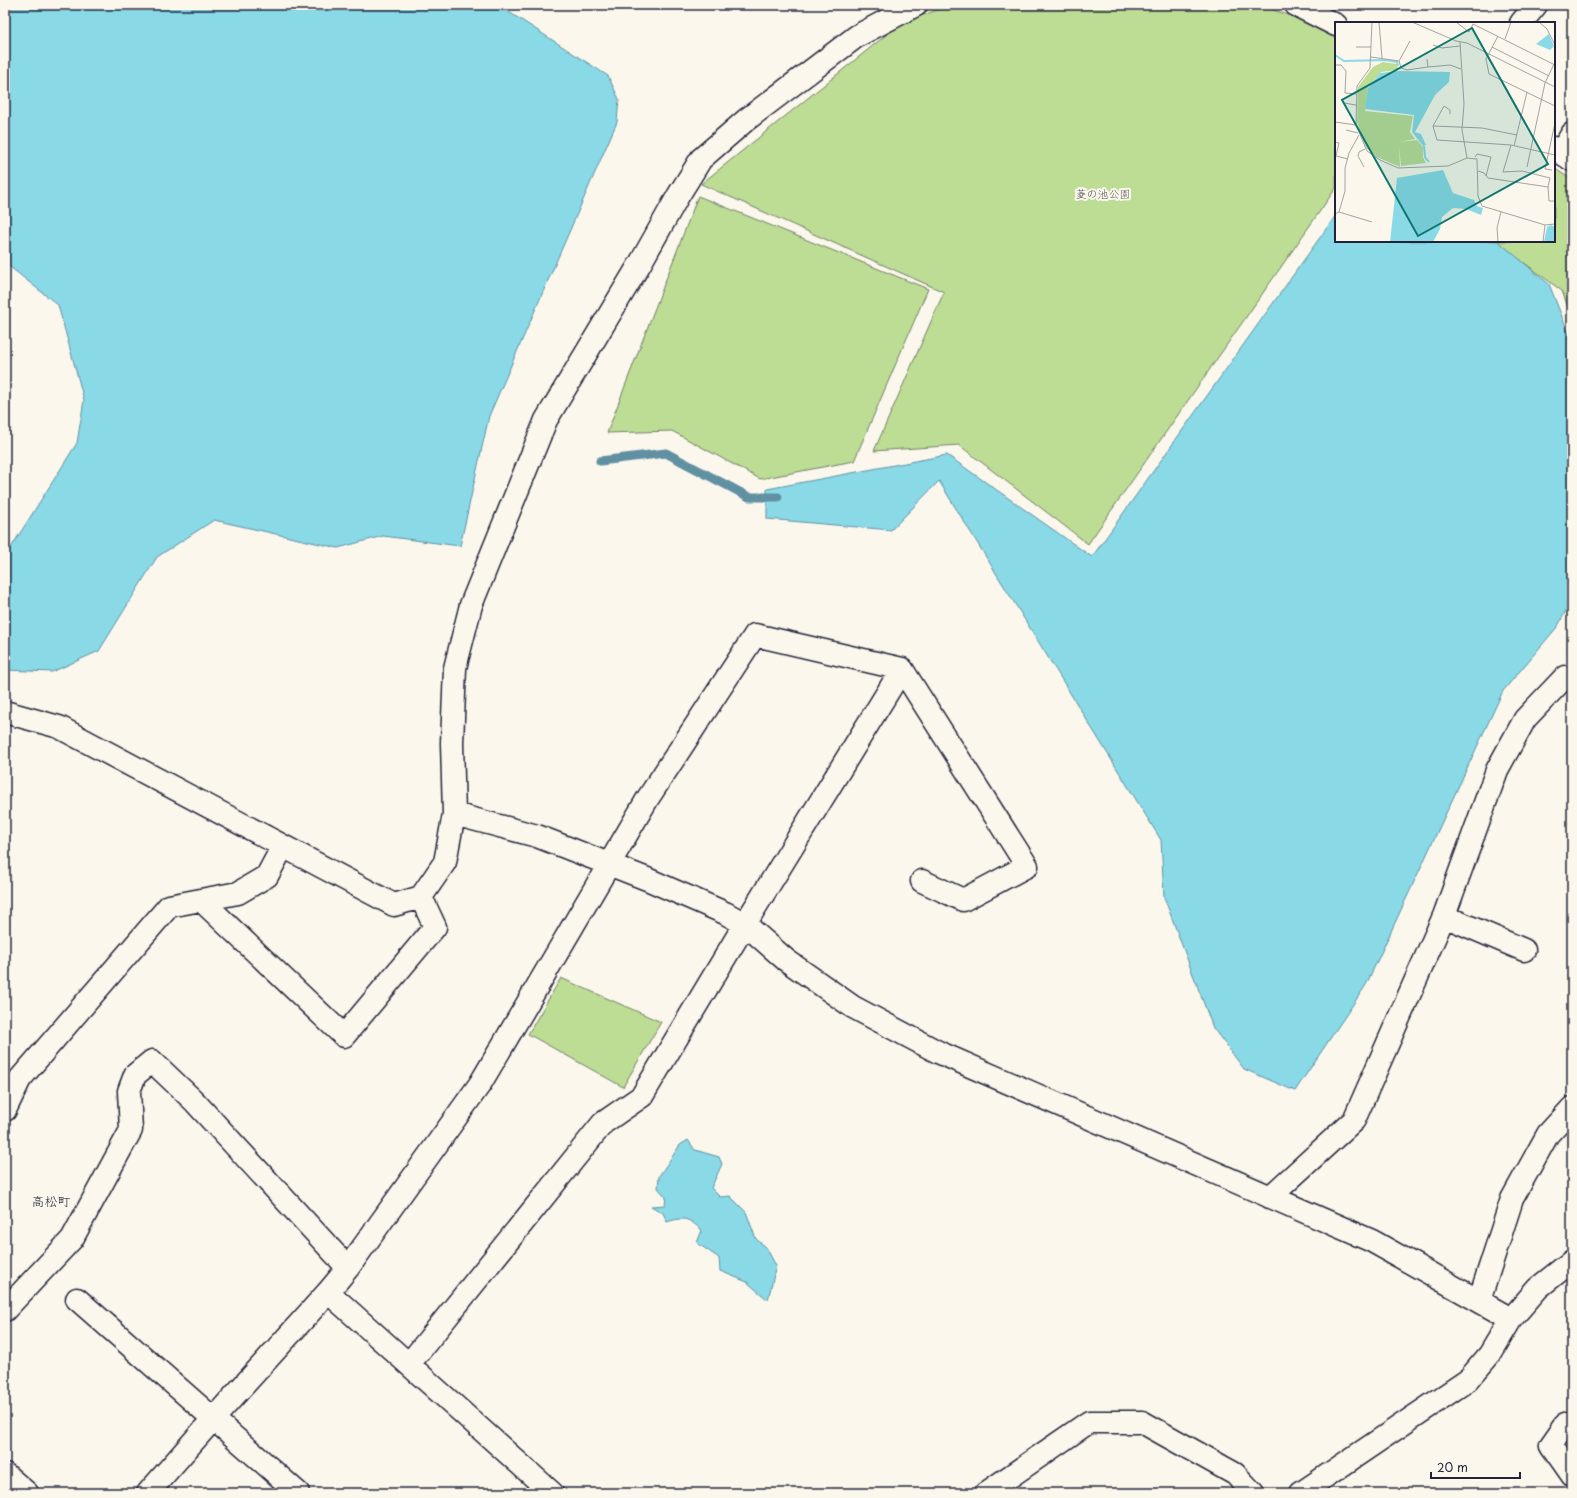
<svg xmlns="http://www.w3.org/2000/svg" width="1577" height="1498" font-family="'Playpen Sans','Klee One',sans-serif">
<rect width="100%" height="100%" fill="#fbf7ec"/>
<filter id="ink" filterUnits="userSpaceOnUse"><feTurbulence type="fractalNoise" baseFrequency=".025" numOctaves="2"/><feDisplacementMap in="SourceGraphic" scale="8" xChannelSelector="R" yChannelSelector="G"/><feConvolveMatrix kernelMatrix="1 2 1 2 8 2 1 2 1" color-interpolation-filters="sRGB"/></filter>
<g filter="url(#ink)">
<path fill="#bddc94" stroke="#707f68" d="M951,5H1260L1310,23L1336,37V188L1088,544L959,445L874,451L944,292L701,184L901,23Z
M1554,168L1572,180V319L1562,291L1495,241H1554Z
M698,196L928,289L854,461L760,479L672,431L607,433Z
M561,978L661,1022L623,1087L528,1034Z"/>
<path fill="#89d9e7" stroke="#6090a2" d="M5,5H498L608,76L619,99L617,122L489,416L460,546L383,536L338,548L214,520L157,557L99,651L52,672L5,670V557L77,443L84,400L58,305L5,263Z
M1336,215V241H1498L1549,284L1572,342V599L1558,626L1503,691L1366,985L1295,1091L1244,1069L1213,1028L1164,897L1161,840L939,481L891,530L767,519V489L947,455L1092,557Z
M688,1140L695,1150L719,1157L722,1164L711,1188L720,1197L730,1196L746,1212L756,1239L766,1247L776,1266L768,1300L747,1282L720,1271L719,1258L697,1243L702,1230C688,1219 686,1216 667,1222L663,1213L651,1206L665,1205L666,1197L658,1188L659,1176L680,1145Z"/>
<g fill="none" stroke-linecap="round" stroke-linejoin="round">
<path stroke="#6090a2" stroke-width="9" d="M600,461L666,453L749,497H778"/>
<g stroke="#22223b" stroke-width="25">
<path id="minor" d="M916,5L857,36L746,120L701,159L678,196L641,262L546,420L471,605L455,668L452,743L454,814L537,836L647,879L725,913L745,924L786,960L853,1007L938,1052L1372,1241L1511,1319
M1296,5L1336,25
M1521,23L1536,5
M1554,148L1572,160
M1561,152L1572,134
M5,712L59,727L394,905L421,897L445,862L454,814
M201,900L344,1036L435,927L421,897
M1444,916L1497,770L1525,719L1565,677L1572,679
M5,1110L20,1079L169,906L238,893L267,876L283,846
M1270,1197L1354,1120L1444,916L1524,950
M328,1292L552,1493
M77,1299L298,1493
M1479,1301L1512,1199L1548,1134L1572,1108
M5,1310L72,1239L131,1130L129,1091L135,1075L152,1061L194,1101L348,1268
M409,1364L603,1123L642,1096L745,924L902,669L1027,866L963,900L922,881
M1572,1423L1565,1425L1551,1445L1572,1475
M5,1474L27,1493
M148,1493L214,1418L328,1292L348,1268L480,1084L648,798L755,635L902,669
M986,1493L1089,1422H1142L1235,1474L1253,1493
M1301,1493L1468,1380L1490,1354L1511,1319L1538,1288L1572,1261"/>
</g>
<use href="#minor" stroke="#fbf7ec" stroke-width="22"/>
</g>
</g>
<g text-anchor="middle" dominant-baseline="central" stroke-width="4" stroke-linejoin="round" paint-order="stroke">
<g font-size="11" fill="#505a56" stroke="#fbf7ec">
<text x="1103" y="193">菱の池公園</text>
</g>
<g font-size="13" fill="#22223b" stroke="#fbf7ec">
<text x="51" y="1200">高松町</text>
</g>
</g>
<g transform="translate(1335 22)">
<rect width="220" height="220" fill="#fbf7ec"/>
<path d="M48,40L62,42L63,48L46,50L33,65L30,89L78,94L75,110L80,117L63,120L82,118L88,125V135L91,141L66,144L64,125L65,145L42,135L30,125L22,100L23,65L38,45Z" fill="#bddc94"/>
<path d="M214,12L219,24L215,28L201,22ZM62,49L115,50L114,60L100,73L80,110L86,112L91,123L88,124L77,110L79,93L30,87L33,66L45,51ZM108,148L118,171L139,178L142,184L148,186L146,193L131,187L118,186L107,195L105,207L98,220H55L62,156ZM216,203L220,205V220H209L212,205Z" fill="#89d9e7"/>
<path fill="none" stroke="#89d9e7" stroke-width="2" d="M0,33L9,39L50,38L62,40L63,44M89,124L90,135L94,140"/>
<path fill="none" stroke="#a4a2a5" stroke-width="1" d="M37,0L35,46L22,64L21,103L32,129L45,138L63,146L113,144L132,136L127,108L129,82L125,20M44,0L47,36M77,0L121,19L132,21L220,65M121,0L134,10L138,2L220,43M204,0L212,7L220,23M163,14L151,37L154,52L220,84M170,17L176,0M98,23L107,26L125,24M21,25H36M157,25L214,54M36,35L64,39L66,46L72,48L93,45M92,37L93,45L115,43L126,47M64,39L75,19M0,43H6L11,49L10,71L21,72M9,81L21,83M115,92V88L109,84L98,104L147,106L182,113M0,100L21,103M98,104L102,118L176,123L220,133M11,108L23,111M0,120L4,121L1,134L13,137M176,123L168,150L187,149L215,156L213,165M179,124L192,70M140,135L142,132L156,135L151,154M132,136L142,137L143,174L147,184L210,203L220,202M29,145L23,134L24,130L30,127M192,145L210,61L219,42M217,148L210,147L220,101M143,149L149,151L153,156L213,165L214,179H220M4,190L37,200M0,192L4,190L10,169V146L14,131L24,113M163,220L162,206L166,190M208,220L210,203"/>
<path fill="#0f766e" fill-opacity="0.15" stroke="#0f766e" stroke-width="2" d="M137,6L213,142L83,214L7,78Z"/>
<rect width="220" height="220" fill="none" stroke="#22223b" stroke-width="2"/>
</g>
<rect width="1577" height="1498" fill="none" stroke="#fbf7ec" stroke-width="20"/>
<rect x="10" y="10" width="1557" height="1478" fill="none" stroke="#22223b" stroke-width="1.5" filter="url(#ink)"/>
<path d="M1431 1472v6h89v-6" fill="none" stroke="#22223b" stroke-width="2"/>
<text x="1437" y="1472" font-size="12" fill="#22223b" stroke="#fbf7ec" stroke-width="3" paint-order="stroke">20 m</text>
</svg>
